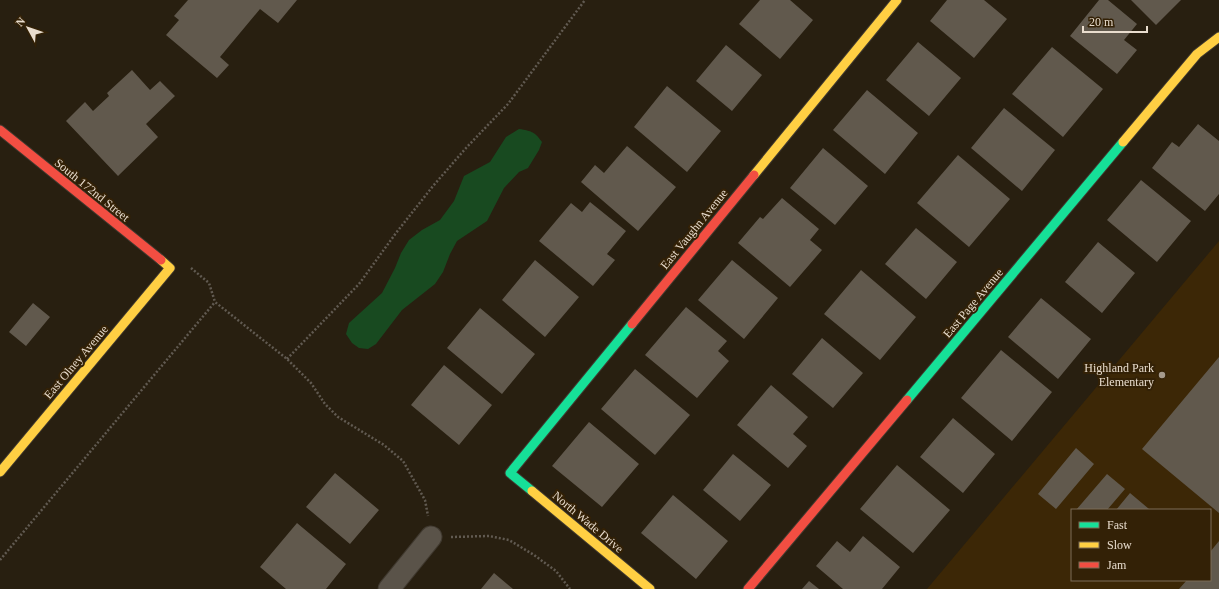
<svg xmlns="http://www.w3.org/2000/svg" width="1219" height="589" font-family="'Times New Roman',serif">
<rect width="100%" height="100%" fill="#281f10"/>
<path fill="#3c2706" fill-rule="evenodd" d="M1219,241V589H927ZM1072,510H1210V580H1072Z"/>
<path fill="#184a20" d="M519,129C532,131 535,132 542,142L539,150L528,168L519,172L504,188L487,221L457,241L450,254L443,272L435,284L402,310L376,344L368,349L359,348L352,343L346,334L349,323L382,293L395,268L401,253L409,240L422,230L440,220L454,201L464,176L490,162L506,137Z"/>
<path fill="#61594d" d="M188,0H297L278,23L260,9L220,57L229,65L217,78L166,35L179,20L174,16Z
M760,0H790L813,20L780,59L739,24Z
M947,0H984L1007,19L974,58L930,21Z
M1099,0H1108L1137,24L1124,40L1137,50L1117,74L1070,36Z
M1131,0H1181L1156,25Z
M918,42L961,78L929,116L886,80Z
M726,45L762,75L732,111L696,81Z
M1052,47L1103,89L1063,137L1012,94Z
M132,70L150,90L160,81L175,96L146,124L158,137L118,176L66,121L85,102L93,111L109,96L107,93Z
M667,86L721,131L687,172L634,127Z
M867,90L918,133L885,174L833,130Z
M1004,108L1055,150L1022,191L971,148Z
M1198,124L1219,141V194L1205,211L1152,168L1172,142L1179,147Z
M627,146L676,187L638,231L581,182L595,165L604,173Z
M823,148L868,186L835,225L790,188Z
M958,155L1010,199L969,247L917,203Z
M1141,180L1191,221L1157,262L1107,220Z
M782,198L819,229L810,240L822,250L790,287L738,243L760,217L763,219Z
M590,202L626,231L607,254L615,260L593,286L539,241L571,203L582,212Z
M916,228L957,262L926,299L885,264Z
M1098,242L1135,273L1102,313L1065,282Z
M535,260L579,297L545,337L502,300Z
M732,260L778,298L744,339L698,300Z
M861,270L916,317L880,360L824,314Z
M1041,298L1091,339L1058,379L1008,337Z
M33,303L50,317L26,346L9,332Z
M686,307L727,341L718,351L729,361L697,398L645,355Z
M480,308L535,354L502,394L447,348Z
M822,338L863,373L833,408L792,374Z
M1001,350L1052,392L1012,441L961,398Z
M1219,357V513L1142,449Z
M444,365L492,405L459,445L411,405Z
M635,369L690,415L655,455L601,409Z
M771,385L808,417L793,434L807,446L788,468L737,425Z
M953,418L995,454L963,493L920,457Z
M589,422L639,464L602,507L552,466Z
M1076,448L1094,464L1056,509L1038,494Z
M733,454L771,485L740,521L703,490Z
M897,465L950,510L913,553L860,509Z
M335,473L379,510L350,544L306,507Z
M1107,474L1125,489L1107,510H1076Z
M1130,493L1149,509L1148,510H1116Z
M673,495L728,541L696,579L641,533Z
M297,523L346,564L326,589H286L260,567Z
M863,536L900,567L882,589H843L816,566L837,541L850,552Z
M1219,541V589H1179L1187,580H1210V552Z
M494,573L513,589H481Z
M809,581L819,589H802Z"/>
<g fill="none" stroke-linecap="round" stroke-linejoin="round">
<g stroke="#40392f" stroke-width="23">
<path id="street" d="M389,589L431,537"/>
</g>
<g stroke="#40392f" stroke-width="11">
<path id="fast" d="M907,400L1123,142
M532,491L510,473L632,324"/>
</g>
<g stroke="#40392f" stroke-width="11">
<path id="slow" d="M1123,142L1197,54L1219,37
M754,175L897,0
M0,472L170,268L161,260
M532,491L650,589"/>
</g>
<g stroke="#40392f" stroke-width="11">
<path id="jam" d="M0,130L161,260
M632,324L754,175
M748,589L907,400"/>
</g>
<path stroke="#615a51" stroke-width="2.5" stroke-dasharray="2 2" stroke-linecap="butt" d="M191,268L209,283L215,302L287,359L311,383L325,404L338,417L384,445L403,461L425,500L428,516
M287,359L359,284L396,233L433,186L466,148L508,104L585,0
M451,537L489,536L509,540L534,555L556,571L570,589
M0,560L215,302"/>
<use href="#street" stroke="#5a5349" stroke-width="21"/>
<use href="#fast" stroke="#16e098" stroke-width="9"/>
<use href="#slow" stroke="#ffcf43" stroke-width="9"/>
<use href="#jam" stroke="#f24e42" stroke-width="9"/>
</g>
<circle fill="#a59a8c" stroke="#332106" stroke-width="1.5" cx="1162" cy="375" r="4"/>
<g text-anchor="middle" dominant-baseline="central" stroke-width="4" stroke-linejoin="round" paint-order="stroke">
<g font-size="12" fill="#e9ddce" stroke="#332106">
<text transform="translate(92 190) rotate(39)">South 172nd Street</text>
<text transform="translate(694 229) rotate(-51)">East Vaughn Avenue</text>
<text transform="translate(973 303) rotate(-50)">East Page Avenue</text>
<text transform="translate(76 362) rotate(-50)">East Olney Avenue</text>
<text transform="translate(588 522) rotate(40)">North Wade Drive</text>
</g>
<g font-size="12" fill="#e9ddce" stroke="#332106" text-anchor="end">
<text x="1154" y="368">Highland Park<tspan x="1154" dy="14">Elementary</tspan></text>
</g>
</g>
<rect x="1071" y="509" width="140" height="72" fill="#332106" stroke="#7c6c56"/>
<rect x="1079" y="522" width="20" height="6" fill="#16e098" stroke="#7c6c56"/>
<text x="1107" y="529" font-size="12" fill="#e9ddce">Fast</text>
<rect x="1079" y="542" width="20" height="6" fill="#ffcf43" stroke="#7c6c56"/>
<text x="1107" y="549" font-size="12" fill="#e9ddce">Slow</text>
<rect x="1079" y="562" width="20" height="6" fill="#f24e42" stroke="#7c6c56"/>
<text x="1107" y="569" font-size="12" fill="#e9ddce">Jam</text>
<g transform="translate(28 28) rotate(310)" stroke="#332106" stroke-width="3" paint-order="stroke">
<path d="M0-3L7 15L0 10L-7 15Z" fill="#e9ddce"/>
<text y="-6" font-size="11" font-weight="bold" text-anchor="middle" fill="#e9ddce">N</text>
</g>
<path d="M1083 26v6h64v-6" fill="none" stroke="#e9ddce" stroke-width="2"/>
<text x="1089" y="26" font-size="12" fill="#e9ddce" stroke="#332106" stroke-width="3" paint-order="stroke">20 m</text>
</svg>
